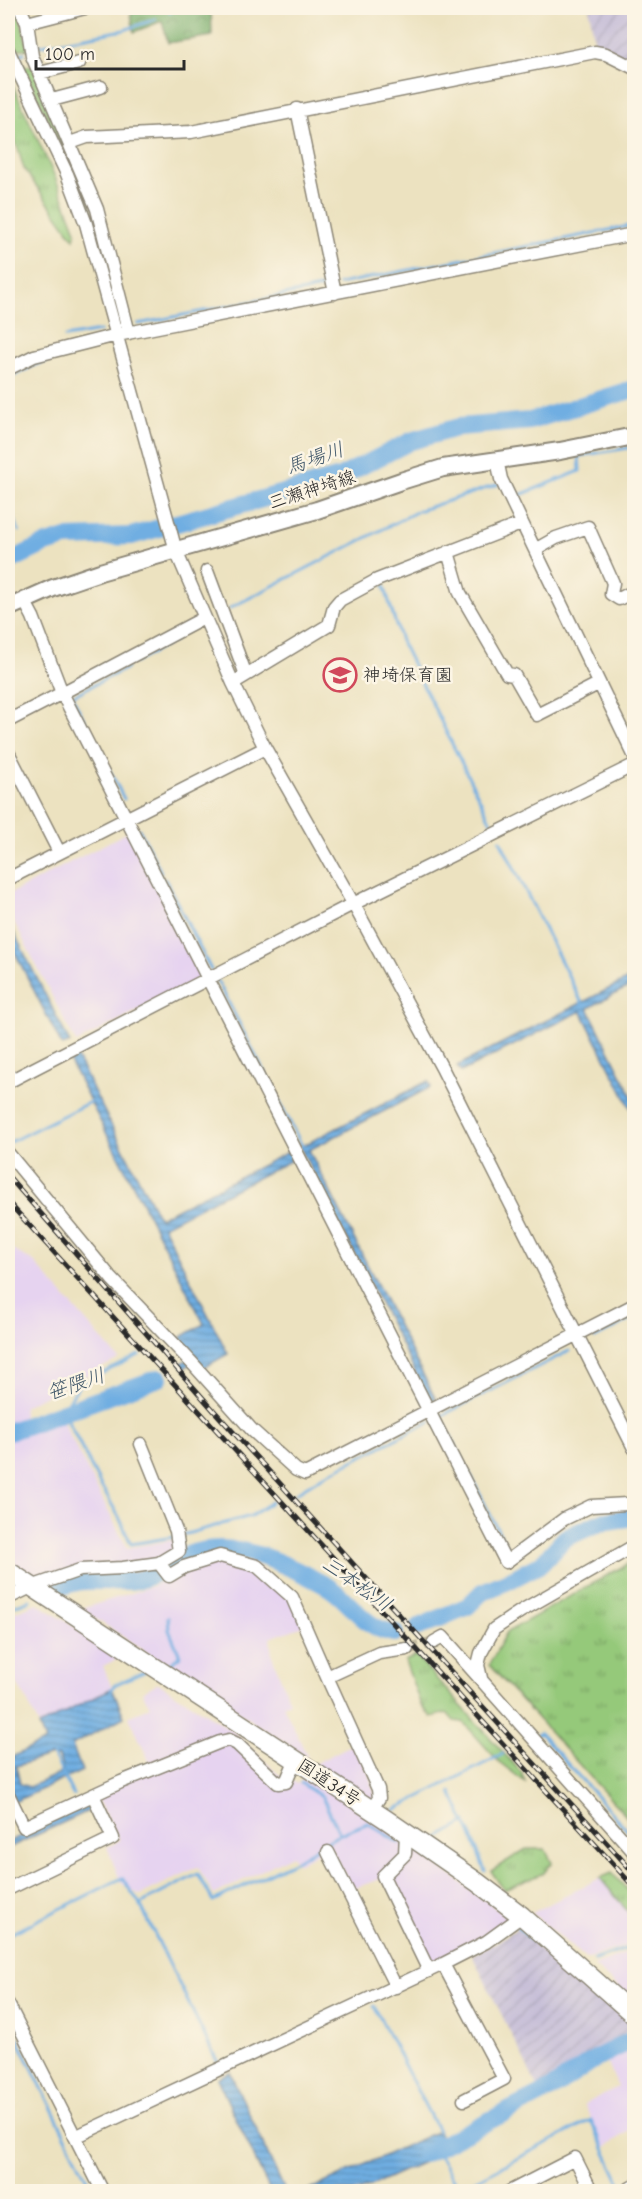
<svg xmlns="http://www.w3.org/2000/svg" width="642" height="2199" font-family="'Comic Neue','Klee One',sans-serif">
<defs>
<pattern id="industrial-furrows" width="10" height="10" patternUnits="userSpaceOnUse" patternTransform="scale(1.5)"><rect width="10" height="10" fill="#c8c0d8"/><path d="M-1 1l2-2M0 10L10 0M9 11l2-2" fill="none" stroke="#aca5ba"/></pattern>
<pattern id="grass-tufts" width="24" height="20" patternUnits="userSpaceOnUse" patternTransform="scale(1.5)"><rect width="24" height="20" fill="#95c97a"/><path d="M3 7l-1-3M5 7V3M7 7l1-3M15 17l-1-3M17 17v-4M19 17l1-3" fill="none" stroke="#7aa364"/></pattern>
<pattern id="forest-crowns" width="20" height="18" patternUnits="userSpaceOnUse" patternTransform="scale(1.5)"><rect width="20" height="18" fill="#78ad6a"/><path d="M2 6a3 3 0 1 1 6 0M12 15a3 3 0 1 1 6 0" fill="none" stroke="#638d57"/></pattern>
<pattern id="water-rules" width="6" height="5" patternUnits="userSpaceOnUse" patternTransform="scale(1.5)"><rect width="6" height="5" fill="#6faee2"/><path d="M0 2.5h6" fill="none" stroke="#5b8eb7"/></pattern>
</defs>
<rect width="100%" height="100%" fill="#fcf5e5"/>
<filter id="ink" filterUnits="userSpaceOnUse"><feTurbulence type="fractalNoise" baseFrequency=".0167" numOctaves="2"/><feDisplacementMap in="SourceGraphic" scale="12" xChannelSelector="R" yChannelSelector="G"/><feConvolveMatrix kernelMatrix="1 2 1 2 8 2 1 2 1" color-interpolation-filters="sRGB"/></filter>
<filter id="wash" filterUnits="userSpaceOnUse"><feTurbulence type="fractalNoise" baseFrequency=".008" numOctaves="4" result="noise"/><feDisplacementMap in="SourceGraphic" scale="24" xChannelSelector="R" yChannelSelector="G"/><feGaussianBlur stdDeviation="1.35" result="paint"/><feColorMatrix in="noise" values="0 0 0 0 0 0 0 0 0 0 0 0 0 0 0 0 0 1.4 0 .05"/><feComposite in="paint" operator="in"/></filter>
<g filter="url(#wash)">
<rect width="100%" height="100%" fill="#ece2c0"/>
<path fill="#e6d3f0" d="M128,832L203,976L76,1043L8,910V895Z
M8,1247L34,1262L119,1359L24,1406L21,1429L61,1418L127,1548L181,1539L184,1567L220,1556L257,1566L292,1597L306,1625L270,1638L272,1656L290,1702L283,1705L308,1758L81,1609L153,1586L169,1576L159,1563L42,1583L8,1560Z
M37,1603L121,1657L103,1666L112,1688L39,1726L26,1698L13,1678L8,1660V1615Z
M158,1683L233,1731L278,1774L298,1784L316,1763L359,1741L378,1805L424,1855L510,1919L468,1947L432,1965L388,1876L352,1889L330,1846L298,1864L292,1855L214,1895L198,1867L140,1895L121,1883L107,1847L120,1841L94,1791L151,1765L129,1717L150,1706L142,1692Z
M600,1878L634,1919V1943L586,1959L532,1913Z
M634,1950V2001L594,1966Z
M634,2041V2128L605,2147L584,2104L618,2087L605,2057Z"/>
<path fill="url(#industrial-furrows)" d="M589,8H632L634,11V63L595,45Z
M516,1929L573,1978L579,1976L633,2025L616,2042L538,2088L472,1955L497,1942Z"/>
<path fill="url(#grass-tufts)" stroke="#607a52" stroke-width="1.5" d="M8,8H18L28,49H16L8,24Z
M23,66H35L95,217L110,283L73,172Z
M8,75L55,177L76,231L74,239L24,169L8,116Z
M634,1560V1825L489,1665L507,1632Z
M416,1656L521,1772L525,1782L499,1762L463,1722L454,1721L447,1713L431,1717L420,1703L405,1661Z
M526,1849H545L552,1863L544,1873L504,1890L491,1871Z
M612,1873L634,1897V1919L600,1878Z"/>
<path fill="url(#forest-crowns)" stroke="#526c4a" stroke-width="1.5" d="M130,8H211L212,36L168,43L162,21L134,32Z"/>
<path fill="url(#water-rules)" stroke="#4d6c86" stroke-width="1.5" fill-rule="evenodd" d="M8,921L70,1043L62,1046L8,939Z
M634,976V984L588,1008L634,1100V1115L581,1011L461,1072L457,1066Z
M75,1054L159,1218L290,1151L294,1159L163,1226L228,1354L203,1368L197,1360L184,1368L181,1364L193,1355L180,1338L204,1324L68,1058Z
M428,1081L431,1087L309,1150L436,1400L431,1403L300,1147Z
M112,1688L124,1717L72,1745L82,1771L14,1802L8,1788V1759L45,1741L39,1726ZM52,1755L59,1756L63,1772L29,1787L20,1784L16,1766Z
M90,1803L95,1808L8,1848V1842Z
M230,2072L285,2191H270L217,2078Z
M438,2131L444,2143L439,2155L359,2191H307Z"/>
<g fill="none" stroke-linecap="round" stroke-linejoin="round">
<path stroke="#6faee2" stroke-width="3" d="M170,12L176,8
M37,46L124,30L156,19
M15,56L24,53
M8,208L9,207
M339,284L634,225
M138,324L325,287
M65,337L100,331
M8,379L37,364L67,354
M515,497L580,471L579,456L634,447
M8,503L19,531
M384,585L401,641L494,828
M230,608L418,511L499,484
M135,663L175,640
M85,722L72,696L127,668
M89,730L124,799
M139,829L161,872
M500,840L582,1003
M165,879L211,970
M217,980L302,1146
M8,1143L90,1102
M595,1338L634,1318
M139,1355L79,1385L63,1411L100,1484L119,1517L131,1544L173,1537
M441,1417L508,1550
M437,1418L569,1351
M296,1493L325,1475L431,1421
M179,1536L251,1516L272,1502
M8,1608L30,1600
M164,1666L170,1664L180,1656L169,1630L168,1617
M111,1691L114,1685L146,1671
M537,1735L540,1733L634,1838
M53,1754L73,1795
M301,1783L322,1797L340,1834
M451,1792L472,1837L485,1871
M394,1810L503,1754
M435,1840L466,1822
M140,1904L218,2063
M517,1927L533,1941
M8,1935L122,1878L140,1904L198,1874L213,1901L297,1860L340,1834L368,1823L399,1843
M544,1949L571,1972
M594,1960L634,1946
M374,2006L438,2131
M8,2019L93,2192
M439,2155L460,2192
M459,2189L591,2120L624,2192"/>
<path stroke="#6faee2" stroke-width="18" d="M8,562L43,545L66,538L131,536L340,477L411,441L459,427L530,421L634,389
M8,1432L159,1378
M54,1589C64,1586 75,1581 85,1581C102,1580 120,1583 136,1580C156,1577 167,1563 185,1556C232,1536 284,1563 325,1585C351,1599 362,1629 395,1633
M419,1627L468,1606L482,1592L506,1582L541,1564L565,1538L601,1522L634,1517
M424,2154L551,2089L595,2059L630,2041"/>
</g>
</g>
<g filter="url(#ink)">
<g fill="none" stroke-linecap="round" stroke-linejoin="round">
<path stroke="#c5bda2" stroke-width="12" stroke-dasharray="12 6" stroke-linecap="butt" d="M407,1649L434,1642"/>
<g stroke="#8c8676" stroke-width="15">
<path id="minor" d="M20,8L27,23L32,56L97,209L129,333
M27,23L85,8
M8,50L67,174L86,224L176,551L233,683L265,748L354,905L443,1070L634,1448
M40,73L79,63
M52,100L101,87
M297,109L335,293
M70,143L87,137L191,132L595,52L606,54L634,68
M8,369L34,356L117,335L634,234
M497,460L501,479L535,550L556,538L588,527L613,583L611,594L619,599L634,591
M535,550L634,755
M448,552L460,593L507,674L514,675L537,715L598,684
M207,571L246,675
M24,600L33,617L62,693L204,618
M233,683L329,625L334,607L340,600L377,580L521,524
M8,721L62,693L506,1562L564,1519L591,1506L627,1504
M8,752L59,852
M8,879L265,748
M8,1082L345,908L634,765
M8,1153L112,1279L193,1364L252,1430L296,1470L305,1474L634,1305
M159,1563L169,1576L184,1567L220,1556L257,1566L292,1597L327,1677L378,1789L379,1798L371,1810
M8,1598L31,1587L80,1570L123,1568L159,1563L179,1551L176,1531L141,1444
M434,1642L443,1637L634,1852
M327,1677L379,1653L407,1649
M481,1678L478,1665L481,1653L494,1629L521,1611L634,1546
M8,1794L24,1827L121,1782L220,1742L229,1740L237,1744L278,1783L286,1782L295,1761
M406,1833L405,1854L383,1876L429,1971
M328,1852L396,1987
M8,1889L113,1838L93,1795
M443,1964L504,2079L464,2100
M8,2004L103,2192
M75,2137L443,1964L486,1942L522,1916
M629,2189L634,2186
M509,2192L575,2158L592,2192"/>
</g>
<g stroke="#8c8676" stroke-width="20">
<path id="major" d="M8,608L53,588L100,572L317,510L401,481L443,468L560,451L634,436"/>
</g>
<g stroke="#8c8676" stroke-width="21">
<path id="highway" d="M8,1571L387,1820L477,1882L522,1916L634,2015"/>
</g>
<use href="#minor" stroke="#fff" stroke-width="12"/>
<use href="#major" stroke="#fff" stroke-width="16"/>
<use href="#highway" stroke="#fff" stroke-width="18"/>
<g stroke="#2b2b2b" stroke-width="5">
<path id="rail" d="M8,1176L216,1413L634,1873
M8,1202L634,1887"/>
</g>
<use href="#rail" stroke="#fcf5e5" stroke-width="3" stroke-dasharray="9" stroke-linecap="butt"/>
</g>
</g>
<defs>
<g id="school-ring" transform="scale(1.725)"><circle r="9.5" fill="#fcf5e5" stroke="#d1495b" stroke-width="1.5"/><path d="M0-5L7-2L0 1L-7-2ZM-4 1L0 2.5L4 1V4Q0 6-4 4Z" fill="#d1495b"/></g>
</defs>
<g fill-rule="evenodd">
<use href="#school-ring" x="340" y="675"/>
</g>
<g text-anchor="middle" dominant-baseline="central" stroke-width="5" stroke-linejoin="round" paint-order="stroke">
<g font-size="18" fill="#2b2b2b" stroke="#fcf5e5">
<text transform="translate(312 490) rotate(-18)">三瀬神埼線</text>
<text transform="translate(329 1783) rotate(33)">国道34号</text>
</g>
<g font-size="18" fill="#2b2b2b" stroke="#fcf5e5" text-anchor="start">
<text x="363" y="675">神埼保育園</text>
</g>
<g font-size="20" font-style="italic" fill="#43596b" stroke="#fcf5e5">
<text transform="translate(315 458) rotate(-19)">馬場川</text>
<text transform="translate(76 1384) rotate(-19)">笹隈川</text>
<text transform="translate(357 1584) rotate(35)">三本松川</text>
</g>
</g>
<rect width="642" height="2199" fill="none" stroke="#fcf5e5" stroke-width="30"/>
<path d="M36 60v9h148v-9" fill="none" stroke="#2b2b2b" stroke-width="3"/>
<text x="45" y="60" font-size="18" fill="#2b2b2b" stroke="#fcf5e5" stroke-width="4.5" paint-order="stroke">100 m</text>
</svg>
